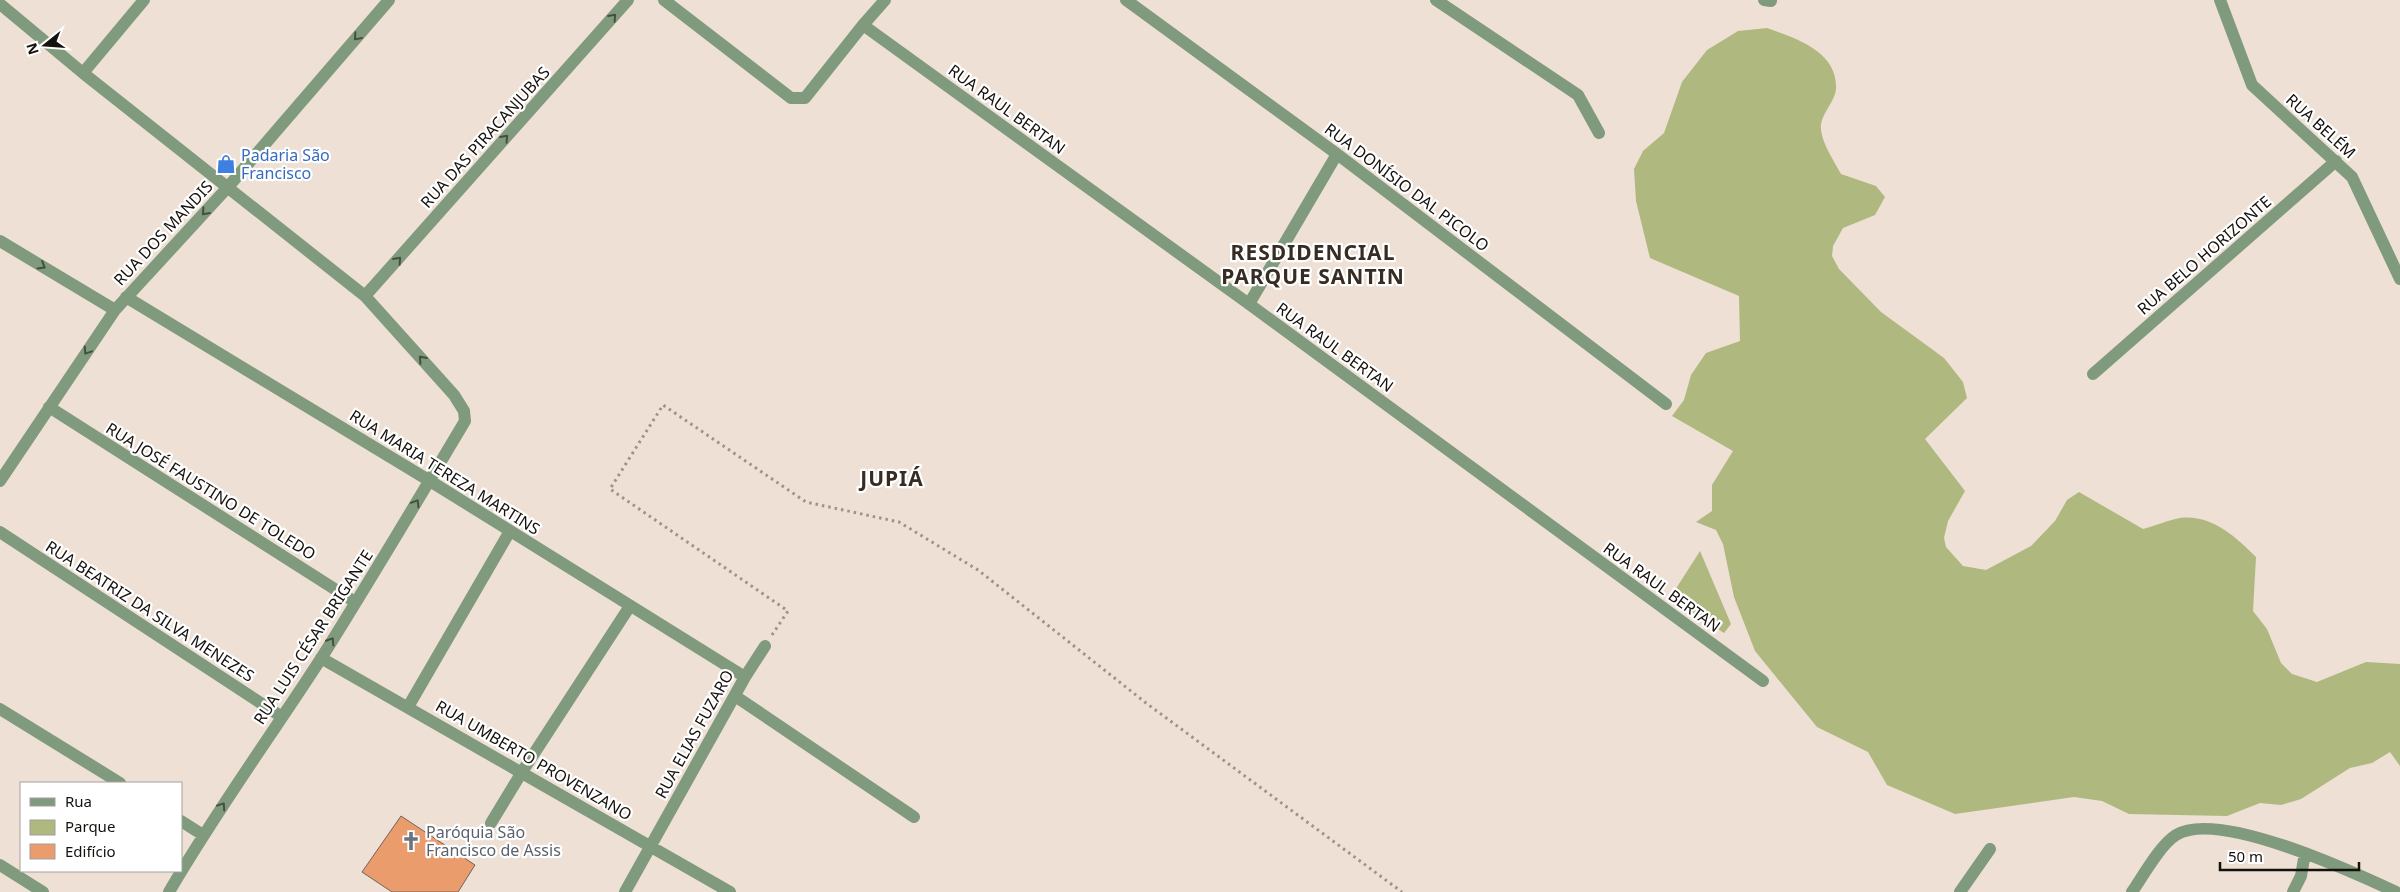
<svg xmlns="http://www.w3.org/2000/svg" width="2400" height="892" font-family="'Noto Sans',sans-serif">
<rect width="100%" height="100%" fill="#eee0d5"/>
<path fill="#aeb87f" d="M1767,28C1795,38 1838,51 1836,89C1835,101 1823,112 1821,124C1819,139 1834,161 1841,174L1876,186L1885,197L1875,215L1843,228L1833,246L1832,256L1839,269L1881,312L1944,358L1963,382L1967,398L1925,439L1965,491L1948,521L1944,538L1946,547L1963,566L1986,570L2031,546L2055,521L2067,500L2079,492L2143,529C2155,526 2168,520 2180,518C2211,514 2236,537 2256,557L2253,611L2267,629L2281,663L2292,674L2317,682L2366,662L2400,664V766L2390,752L2372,763L2350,768L2301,799L2281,805L2260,803L2227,816L2129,814L2102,801L2074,797L1955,814L1887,785L1868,752L1817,727L1755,651L1734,597L1723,544L1716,530L1696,522L1712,511V485L1733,451L1672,416L1684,400L1691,375L1706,353L1740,341L1739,296L1650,258L1636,201L1634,169L1643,151L1664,133L1682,82L1707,50L1738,31Z
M1700,551L1731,624L1724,633L1670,598Z"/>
<path fill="#ea9c6d" stroke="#71635b" d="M401,816L475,865L458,892H392L362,872Z"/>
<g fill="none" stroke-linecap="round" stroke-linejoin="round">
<path stroke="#9d938a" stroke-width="3" stroke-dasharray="2.5 4" stroke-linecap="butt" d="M772,635L788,611L610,489L663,405L806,502L899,522L978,570L1146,703L1402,892"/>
<path stroke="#809a7d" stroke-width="12" d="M664,0L791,98H805L863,25L885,0
M1126,0L1337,154L1666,404
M1436,0L1578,95L1599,133
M1764,0L1771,1
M2220,0L2252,85L2352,177L2400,279
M0,4L83,73L365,296L454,395L464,411L465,421C418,500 371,579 322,657C271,736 216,811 169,892
M863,25L1249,304L1763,681
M83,73L144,0
M0,241L115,310
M365,296L628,0
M126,297L430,481L745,677
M1249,304L1337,154
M2093,374L2336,161
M49,407L355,602
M0,481L115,310L228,187L389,0
M0,532L282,717
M321,658L730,892
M735,696L914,817
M408,707L510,531
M0,709L120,783
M181,821L203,835
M491,823L522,772L630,606
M0,865L43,892
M625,892L745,677L765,646
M1960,892L1990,849
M2132,892C2143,876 2160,845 2176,835C2218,809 2353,872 2396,892
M2293,892L2301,876L2305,853"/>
</g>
<defs><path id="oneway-chevron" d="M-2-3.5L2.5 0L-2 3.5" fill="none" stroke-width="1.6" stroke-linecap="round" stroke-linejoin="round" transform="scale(1.25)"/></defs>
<g stroke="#454f3f">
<use href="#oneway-chevron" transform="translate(613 17) rotate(-48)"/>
<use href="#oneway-chevron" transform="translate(357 37) rotate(131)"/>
<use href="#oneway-chevron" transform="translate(505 138) rotate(-48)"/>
<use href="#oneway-chevron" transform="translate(205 212) rotate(132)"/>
<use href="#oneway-chevron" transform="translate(398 260) rotate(-48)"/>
<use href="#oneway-chevron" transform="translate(42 266) rotate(31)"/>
<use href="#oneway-chevron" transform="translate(87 351) rotate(124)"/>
<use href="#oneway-chevron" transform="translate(422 359) rotate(-132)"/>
<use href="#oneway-chevron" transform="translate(416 503) rotate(-59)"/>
<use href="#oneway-chevron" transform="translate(331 641) rotate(-58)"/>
<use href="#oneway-chevron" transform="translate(222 806) rotate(-56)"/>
</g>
<defs>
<g id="shop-bare" transform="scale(1.5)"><path d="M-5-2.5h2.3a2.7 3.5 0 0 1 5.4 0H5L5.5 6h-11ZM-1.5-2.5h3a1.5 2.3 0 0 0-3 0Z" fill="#3f7fe0" stroke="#fff" stroke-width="2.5" paint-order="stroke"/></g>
<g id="church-bare" transform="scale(1.5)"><path d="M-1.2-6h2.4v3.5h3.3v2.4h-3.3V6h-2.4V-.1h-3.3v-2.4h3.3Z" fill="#6b7280" stroke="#fff" stroke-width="2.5" paint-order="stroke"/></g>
</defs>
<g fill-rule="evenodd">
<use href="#shop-bare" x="226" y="164"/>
<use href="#church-bare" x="411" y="841"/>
</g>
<g text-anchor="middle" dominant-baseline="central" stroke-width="4.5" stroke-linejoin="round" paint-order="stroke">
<g font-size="16" fill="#15110d" stroke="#fff">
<text transform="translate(1007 109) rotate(36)">RUA RAUL BERTAN</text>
<text transform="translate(2321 126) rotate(42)">RUA BELÉM</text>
<text transform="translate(485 137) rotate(-48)">RUA DAS PIRACANJUBAS</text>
<text transform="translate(1407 187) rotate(37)">RUA DONÍSIO DAL PICOLO</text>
<text transform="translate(163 233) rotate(-47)">RUA DOS MANDIS</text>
<text transform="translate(2204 255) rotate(-41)">RUA BELO HORIZONTE</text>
<text transform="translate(1335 347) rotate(36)">RUA RAUL BERTAN</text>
<text transform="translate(445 472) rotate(32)">RUA MARIA TEREZA MARTINS</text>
<text transform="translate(211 491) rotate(32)">RUA JOSÉ FAUSTINO DE TOLEDO</text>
<text transform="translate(1662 587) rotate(36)">RUA RAUL BERTAN</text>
<text transform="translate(150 611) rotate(33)">RUA BEATRIZ DA SILVA MENEZES</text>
<text transform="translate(313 637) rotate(-57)">RUA LUIS CÉSAR BRIGANTE</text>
<text transform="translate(694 734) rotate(-61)">RUA ELIAS FUZARO</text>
<text transform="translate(534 760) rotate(30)">RUA UMBERTO PROVENZANO</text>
</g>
<g font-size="16" fill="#366cbe" stroke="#fff" text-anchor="start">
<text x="241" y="155">Padaria São<tspan x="241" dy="18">Francisco</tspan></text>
</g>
<g font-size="16" fill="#5b616d" stroke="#fff" text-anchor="start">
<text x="426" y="832">Paróquia São<tspan x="426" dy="18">Francisco de Assis</tspan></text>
</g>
<g font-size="21" font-weight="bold" letter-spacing="1" fill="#362c23" stroke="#fff">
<text x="1313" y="252">RESDIDENCIAL<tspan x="1313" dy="24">PARQUE SANTIN</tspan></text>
<text x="892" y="478">JUPIÁ</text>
</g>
</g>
<rect x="20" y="782" width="162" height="90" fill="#ffffff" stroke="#a1a09e"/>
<rect x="30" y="798" width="25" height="8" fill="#809a7d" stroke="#a1a09e"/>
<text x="65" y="807" font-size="15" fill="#15110d">Rua</text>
<rect x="30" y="820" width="25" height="15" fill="#aeb87f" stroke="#a1a09e"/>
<text x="65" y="832" font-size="15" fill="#15110d">Parque</text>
<rect x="30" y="844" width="25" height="15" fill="#ea9c6d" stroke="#a1a09e"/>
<text x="65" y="857" font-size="15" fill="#15110d">Edifício</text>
<g transform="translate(45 45) rotate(253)" stroke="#ffffff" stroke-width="4" paint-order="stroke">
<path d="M0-4L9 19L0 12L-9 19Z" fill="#15110d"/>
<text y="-8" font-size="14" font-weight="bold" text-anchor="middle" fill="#15110d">N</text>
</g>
<path d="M2220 862v8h139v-8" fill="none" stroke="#15110d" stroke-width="2.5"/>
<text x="2228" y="862" font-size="15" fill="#15110d" stroke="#ffffff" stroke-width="4" paint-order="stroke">50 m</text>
</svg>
